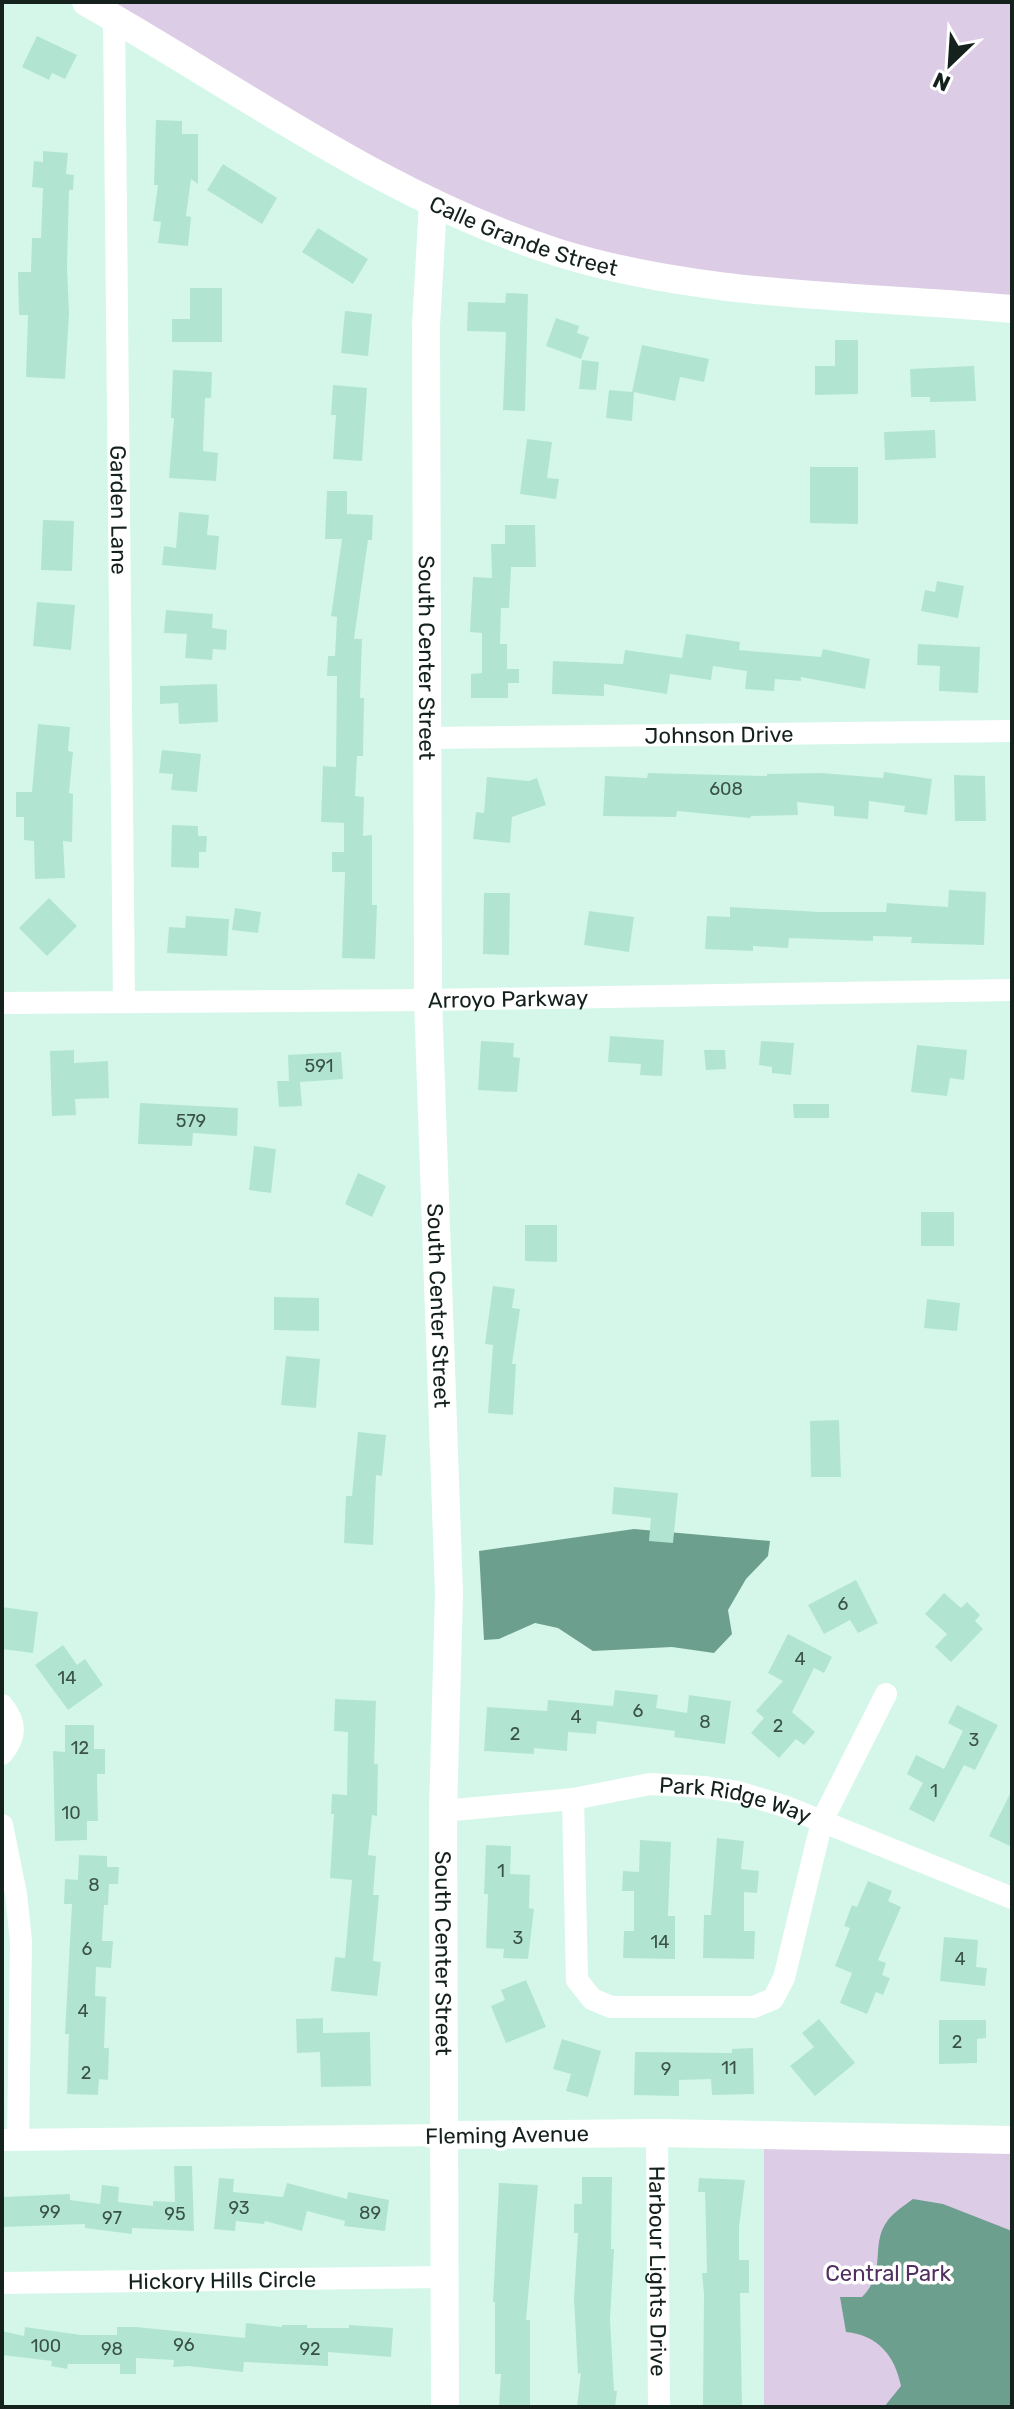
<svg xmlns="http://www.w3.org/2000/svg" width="1014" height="2409" font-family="Rubik,sans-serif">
<rect width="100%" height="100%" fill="#d5f7ea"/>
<path fill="#ddcce6" d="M81,2H1012V310L612,267L433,204Z
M764,2135L1012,2140V2407H764Z"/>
<path fill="#6d9f8e" d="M634,1529L770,1541L768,1556L746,1579L728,1610L732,1634L714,1653L672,1647L593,1651L558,1628L535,1623L499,1639L484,1640L479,1551Z
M913,2199L943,2204L1012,2231V2407H884L901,2386C895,2356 878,2335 846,2332L840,2297H862C888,2271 869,2245 888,2220C894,2212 905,2205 913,2199Z"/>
<path fill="#b1e5d2" d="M37,36L77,55L65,79L52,73L49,80L22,67Z
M156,120L182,121V134H198V184L191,179L186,216L191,217L188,246L158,243L161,222L153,221L158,185H154Z
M43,151L68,153L66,174L74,175L73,190H69L67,267L69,314L65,379L26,377L28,315H19L18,272H31L32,238H41L43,188L32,187L34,161L43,162Z
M223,164L277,198L262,224L207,190Z
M318,228L368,259L353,284L302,252Z
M190,288H222V342H172V319H190Z
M506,293L528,294L525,411L503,410L506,332L467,331L468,302L505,303Z
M345,311L372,314L368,356L341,353Z
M556,318L579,326L577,333L589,337L581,359L546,346Z
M835,340H858V394L815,395V366H835Z
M642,345L709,359L704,382L680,377L675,401L634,392L632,421L606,418L609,390L632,392Z
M582,360L599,362L596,390L579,389Z
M974,366L976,401L930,402V397H911L910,369Z
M173,370L212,372L211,398H205L203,451L218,453L216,481L169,478L174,418H171Z
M333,385L367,388L362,461L333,459L336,415H331Z
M935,430L936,458L885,460L884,432Z
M527,439L552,442L547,478L559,479L556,499L520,494Z
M810,467H858V524L810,523Z
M327,491H347V514L373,515L372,540H368L354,639H362L360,698H364L363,756H357L355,796L364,797L363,836L372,835V905H377L375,959L342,958L345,872H332V852H344V823L321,822L323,766L336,767L337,676H327L328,656H335L337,617L331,616L342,539H325Z
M179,512L209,515L207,535L219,536L216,570L162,565L164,546L176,548Z
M43,520L74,521L72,571L41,570Z
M505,525H535L536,567H511L509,608H501L500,644H507V669H519V683H508V698H471V674L482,673V633L470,632L473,577L492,578L491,544H505Z
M937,581L964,586L958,618L921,611L925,590L935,592Z
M37,602L75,605L71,650L33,646Z
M166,610L213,614L212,628L227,630L226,650L213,649L212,660L185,658L187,634L164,633Z
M686,634L740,642L739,650L821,657L823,649L870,659L865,689L801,677V681L775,679L774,691L745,689L747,671L713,666L711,680L670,674L667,694L604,684V696L552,694L553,661L623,664L625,650L682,658Z
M918,644L980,647L978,693L939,691L940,666L917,665Z
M217,684L218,722L179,724L178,703L160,704V686Z
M38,724L70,727L68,751L73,752L69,793L73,794L72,842L63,841L65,878L35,879L34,841L24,840V817H16V792H32Z
M162,750L201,754L197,792L171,790L173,774L159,773Z
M884,772L932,779L927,815L904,812L905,806L869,801L868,819L834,816V806L797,802L798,815L751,816L750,818L677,811L676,817L603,816L605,776L647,778L648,773L767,776V774L821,773L883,778Z
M954,775L985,776L986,821H955Z
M487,777L529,781L537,778L546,805L512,817L510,843L473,839L476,812L484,813Z
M172,825L198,826V836H207L206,852H199V868L171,867Z
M949,890L986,892L984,945L911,943L912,937L873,936V941L789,938L788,948L753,946V951L705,949L707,916L730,917V907L820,912H886L887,903L948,907Z
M484,893H510L509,955L483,954Z
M49,898L77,926L47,956L19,928Z
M235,908L261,912L258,933L232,930Z
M589,911L634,917L629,952L584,945Z
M186,916L229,919L227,956L167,953L169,927L185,928Z
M610,1036L664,1040L662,1076L640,1075L641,1064L608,1062Z
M481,1041L514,1043L513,1057L520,1058L517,1092L478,1090Z
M761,1041L794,1043L791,1075L772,1073V1067L759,1065Z
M917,1045L967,1050L964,1080L950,1078L947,1096L911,1092Z
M74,1050V1063L108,1061L109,1098L75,1099L76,1115L52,1116L50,1051Z
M704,1050H725L726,1069L706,1070Z
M341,1052L343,1079L300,1082L302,1106L279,1107L277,1081H289L288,1055Z
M140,1103L238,1108L237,1136L193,1133L192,1146L138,1144Z
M793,1104H829V1118H794Z
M254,1146L276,1149L271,1193L249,1190Z
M358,1173L386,1186L372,1217L345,1204Z
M921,1212H954V1246H921Z
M525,1225H557V1262L525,1261Z
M493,1286L515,1289L512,1308L520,1309L512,1364H516L513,1415L488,1413L493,1345L485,1344Z
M274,1297L319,1298V1331L274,1330Z
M927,1299L960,1303L957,1331L924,1328Z
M286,1356L320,1359L316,1408L281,1405Z
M839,1420L841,1477H811L810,1421Z
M358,1432L386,1435L382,1476L376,1475L373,1545L344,1543L346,1496H352Z
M614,1487L678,1493L673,1543L649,1541L651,1518L612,1514Z
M856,1580L878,1623L858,1633L850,1620L824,1634L808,1605Z
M944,1593L961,1608L967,1602L980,1615L975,1621L983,1629L951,1662L935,1647L947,1634L925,1614Z
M2,1607L38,1612L33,1653L2,1649Z
M788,1634L832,1657L824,1673L814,1668L792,1712L815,1732L804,1745L796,1739L779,1758L751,1733L764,1718L756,1711L783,1681L768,1673Z
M63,1645L77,1665L85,1659L103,1685L68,1710L35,1665Z
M615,1690L658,1695L656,1708L687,1713L689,1695L731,1701L725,1744L674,1737L675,1731L597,1721L596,1734L568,1732L567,1751L534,1748V1754L484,1751L487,1707L547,1711L548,1700L613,1706Z
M335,1699L376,1701L374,1764H378L377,1816L372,1815L368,1855L376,1856L373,1895H379L373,1961L381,1962L377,1996L331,1991L335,1957L345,1958L352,1880L330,1878L334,1814H331L332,1794L347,1795L348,1732L334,1731Z
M957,1705L998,1725L975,1770L964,1765L934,1822L909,1809L923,1783L907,1774L916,1755L944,1769L963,1731L948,1723Z
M65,1725H94V1749H105V1774H97L98,1821H87V1840L55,1841L53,1751L65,1752Z
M1012,1790V1847L989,1836Z
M717,1838L744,1841L741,1869L759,1871L757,1893L744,1892V1931H755L754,1959L703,1958L704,1915H711Z
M640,1840L671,1842L668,1916H675V1959L623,1958L624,1931H634V1891H622L623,1871L639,1872Z
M486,1845L511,1846L510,1874L530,1875L529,1908L534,1909L528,1959L503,1958L504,1949L486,1948L488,1894H484Z
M79,1855L107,1856V1867H119L118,1884H109L108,1905H104L102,1941H113L111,1968L96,1967L95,1996L106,1997L104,2048H109L108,2080L99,2079L98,2095L67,2094L69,2034H65L72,1904H64L65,1879L78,1880Z
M868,1881L892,1891L888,1901L901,1907L878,1960L886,1963L882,1975L890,1978L883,1995L876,1992L867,2014L840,2003L852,1973L835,1966L850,1928L844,1926L852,1905L857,1907Z
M944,1937L978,1940L976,1967L987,1968L985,1986L940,1981Z
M526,1980L546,2027L506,2043L491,2006L505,2000L501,1990Z
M323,2018V2033L370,2032L371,2086L321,2087L320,2052L297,2053L296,2019Z
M819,2019L855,2063L815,2096L790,2066L814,2047L802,2033Z
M939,2020H986V2038L977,2039V2063L939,2064Z
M562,2039L601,2051L588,2097L566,2091L571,2074L553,2069Z
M753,2048L754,2094L712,2095L711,2079L679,2080V2096L634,2095L635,2052L732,2053V2049Z
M174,2166H192L194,2231L132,2228V2234L85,2228V2224L2,2227V2197L70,2194V2200L100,2204L102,2185L119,2187L118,2202L153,2206V2201L175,2202Z
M582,2177H612L611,2249H614L610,2319L614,2391H617L615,2407H577L581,2373L578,2374L574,2298L578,2233H574V2204H582Z
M219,2178L234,2179L233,2192L283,2197L287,2183L347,2199L348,2192L389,2200L385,2231L344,2226L345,2221L307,2211L302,2231L265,2221L264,2224L236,2221L235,2231L214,2229Z
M699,2178L745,2180L739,2227V2260H749V2293H740L742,2407H703L704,2294L702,2273H707L706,2226L705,2192H698Z
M499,2183L538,2185L526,2320H530V2407H499L501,2374H495V2302H493Z
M246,2323L282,2327V2325H307V2328H349V2325L393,2328L391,2357L328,2352V2366L244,2362L243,2372L188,2366L173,2367L174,2360L136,2358V2374H120V2364H68L67,2369L51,2366L52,2361L2,2355V2331L24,2336L25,2327L81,2335H117V2327H136L245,2338Z"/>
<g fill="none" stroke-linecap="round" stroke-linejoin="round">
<g stroke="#fff" stroke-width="22">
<path id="s1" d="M114,18L124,1002"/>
<path id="s2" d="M427,738L1012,731"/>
<path id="s3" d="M2,1003L428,1000L1012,990"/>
<path d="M2,1705C17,1723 16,1737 2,1754"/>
<path d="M573,1799L577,1980L592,1999L611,2007H754L773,1999L784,1978L822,1821L886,1694"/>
<path id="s4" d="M443,1811L573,1799L650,1784L704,1787L738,1792L784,1806L1012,1898"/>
<path d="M2,1825L16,1894L21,1941L18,2140"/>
<path id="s5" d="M657,2133L659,2407"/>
<path d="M2,2140L445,2135"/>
<path id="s6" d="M2,2283L443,2277"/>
</g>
<g stroke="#fff" stroke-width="28">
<path id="s7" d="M86,2C240,89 386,198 556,252C702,298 861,295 1012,309"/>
<path id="s8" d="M433,204L426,325L428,1000L449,1594L443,1811L445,2407"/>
<path d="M445,2135L657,2133L1012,2140"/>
</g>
</g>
<g text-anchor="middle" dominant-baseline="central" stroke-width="7" stroke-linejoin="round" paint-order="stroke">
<g font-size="18" fill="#3b524a">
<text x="726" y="789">608</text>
<text x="319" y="1066">591</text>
<text x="191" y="1121">579</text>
<text x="843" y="1604">6</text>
<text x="800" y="1659">4</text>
<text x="67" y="1678">14</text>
<text x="638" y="1711">6</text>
<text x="576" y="1717">4</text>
<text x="705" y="1722">8</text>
<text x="778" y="1726">2</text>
<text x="515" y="1734">2</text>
<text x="974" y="1740">3</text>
<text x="80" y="1748">12</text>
<text x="934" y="1791">1</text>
<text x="71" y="1813">10</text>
<text x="501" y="1871">1</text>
<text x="94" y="1885">8</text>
<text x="518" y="1938">3</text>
<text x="660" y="1942">14</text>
<text x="87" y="1949">6</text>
<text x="960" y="1959">4</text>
<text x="83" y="2011">4</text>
<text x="957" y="2042">2</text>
<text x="729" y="2068">11</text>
<text x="666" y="2069">9</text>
<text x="86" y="2073">2</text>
<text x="239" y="2208">93</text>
<text x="50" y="2212">99</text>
<text x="370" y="2213">89</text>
<text x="175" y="2214">95</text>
<text x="112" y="2218">97</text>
<text x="184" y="2345">96</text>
<text x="46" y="2346">100</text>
<text x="112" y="2349">98</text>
<text x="310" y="2349">92</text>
</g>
<g font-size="22" fill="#14211c" stroke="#fff">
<text stroke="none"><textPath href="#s7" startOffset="498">Calle Grande Street</textPath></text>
<text stroke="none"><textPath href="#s1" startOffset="492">Garden Lane</textPath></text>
<text stroke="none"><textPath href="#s8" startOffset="454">South Center Street</textPath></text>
<text stroke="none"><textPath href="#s2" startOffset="292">Johnson Drive</textPath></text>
<text stroke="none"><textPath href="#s3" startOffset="506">Arroyo Parkway</textPath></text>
<text stroke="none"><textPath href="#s8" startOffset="1102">South Center Street</textPath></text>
<text stroke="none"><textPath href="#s4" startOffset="296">Park Ridge Way</textPath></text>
<text stroke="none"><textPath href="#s8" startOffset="1750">South Center Street</textPath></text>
<text transform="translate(507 2135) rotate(-1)">Fleming Avenue</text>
<text stroke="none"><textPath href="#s5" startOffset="138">Harbour Lights Drive</textPath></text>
<text stroke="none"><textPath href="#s6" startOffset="220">Hickory Hills Circle</textPath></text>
</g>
<g font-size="22" fill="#513061" stroke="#fff">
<text x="888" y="2273">Central Park</text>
</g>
</g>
<rect width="1014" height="2409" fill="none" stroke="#14211c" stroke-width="8"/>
<g transform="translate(950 64) rotate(205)" stroke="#ffffff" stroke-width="6" paint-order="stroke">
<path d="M0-6L14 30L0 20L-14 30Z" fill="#14211c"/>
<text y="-12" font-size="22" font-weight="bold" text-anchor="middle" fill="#14211c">N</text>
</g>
</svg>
